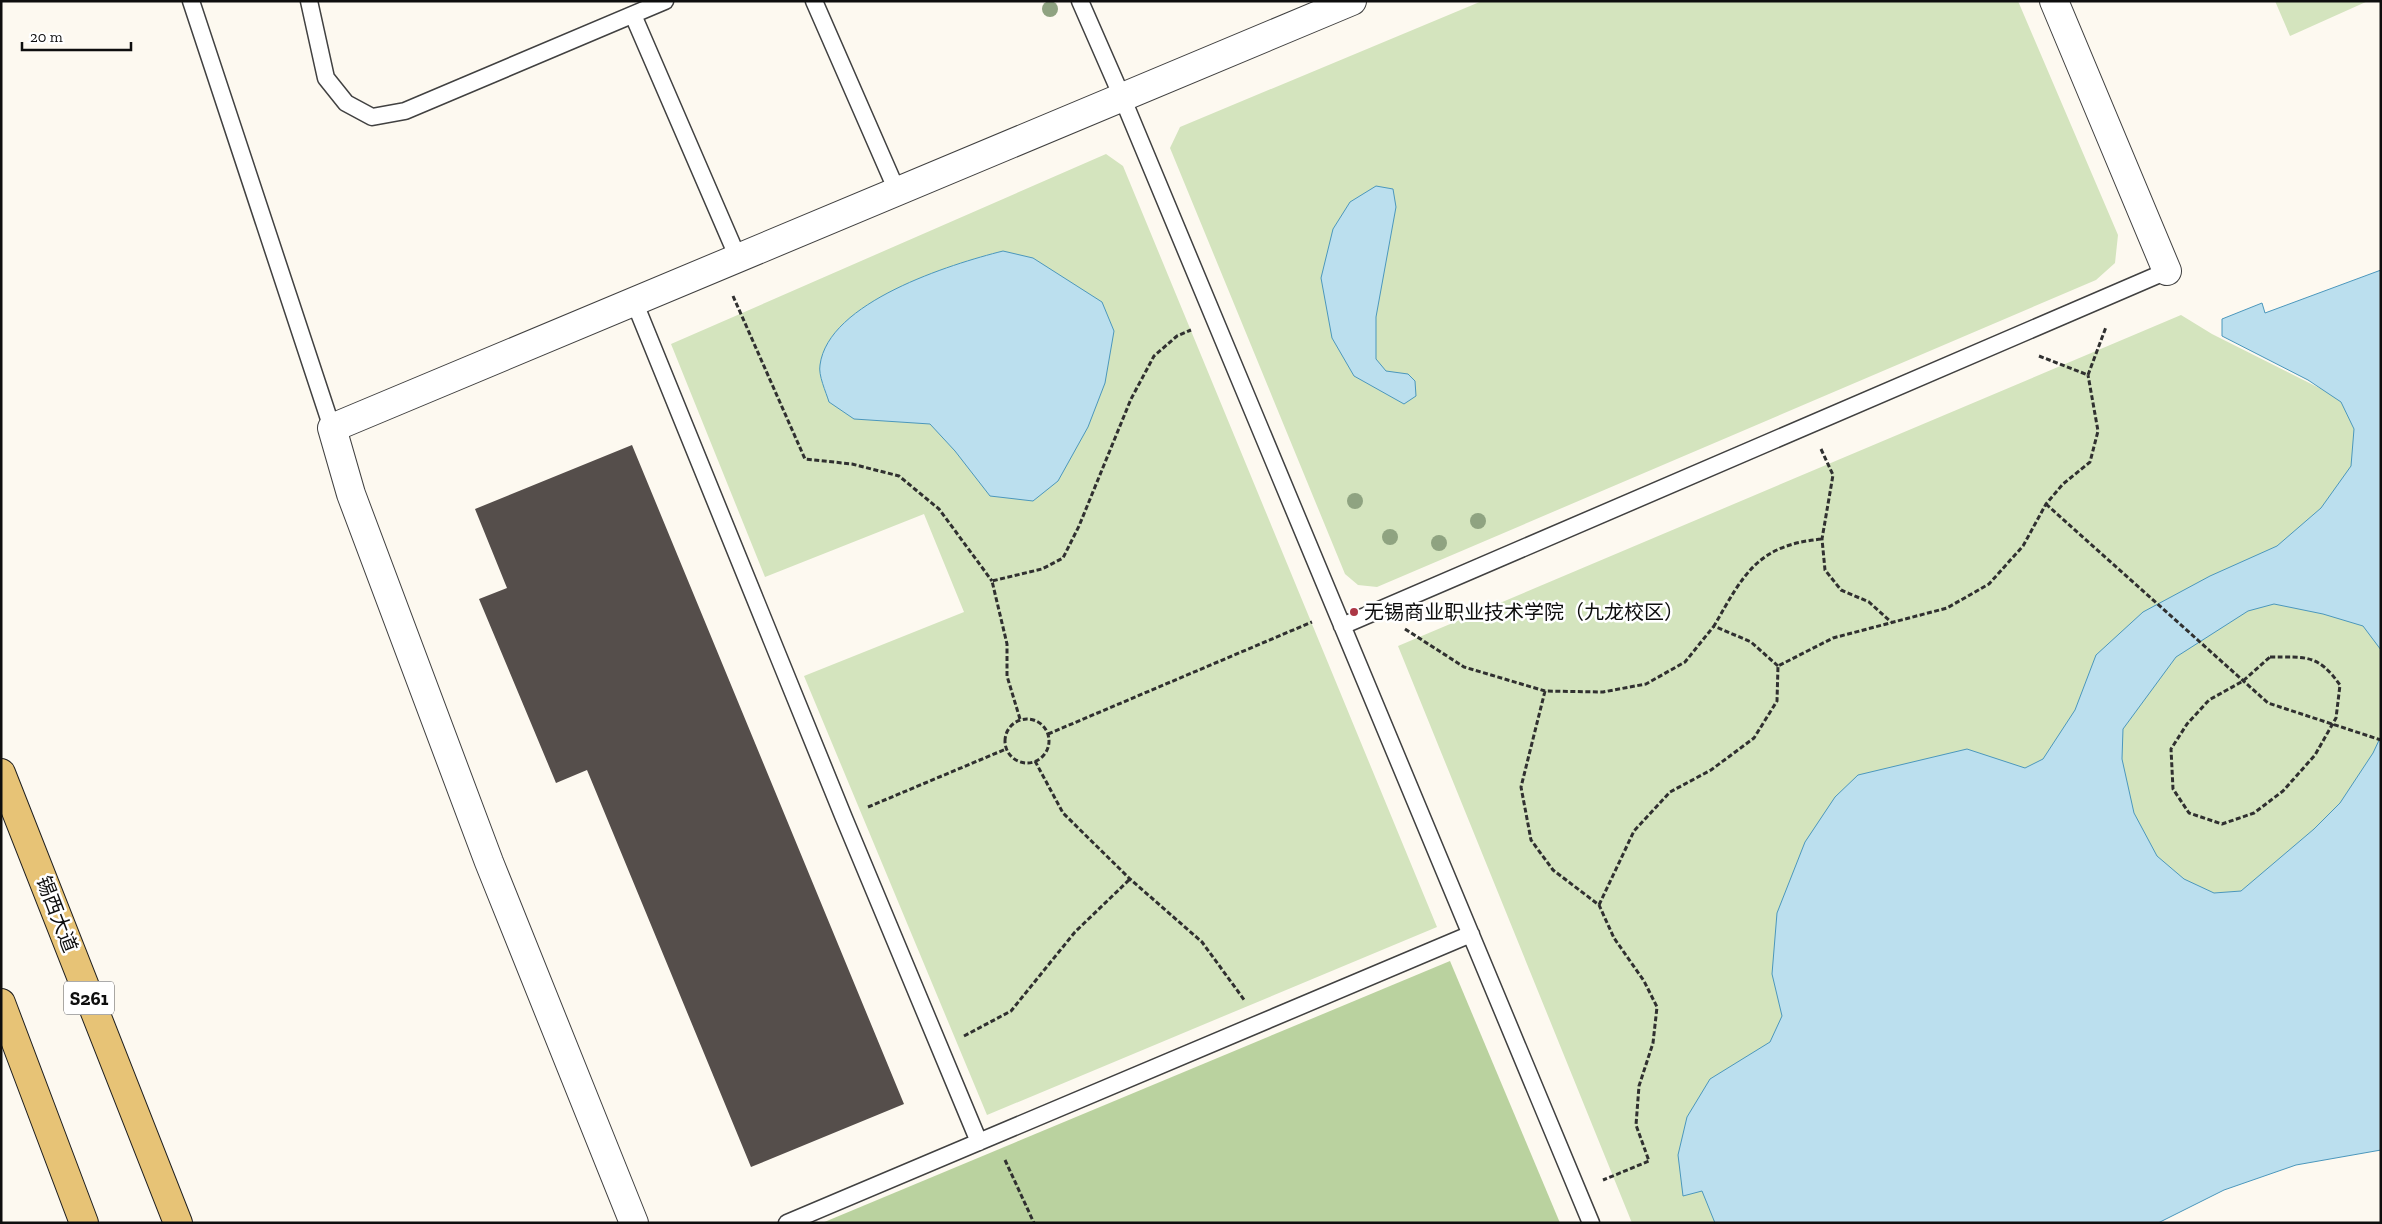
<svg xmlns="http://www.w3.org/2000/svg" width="2382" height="1224" font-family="'Zilla Slab','Noto Sans SC',serif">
<rect width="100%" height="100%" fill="#fdf9f0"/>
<path fill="#d4e4be" d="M1482,1H2018L2118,235L2115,263L2096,280L1377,587L1358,585L1345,574L1170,148L1180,127Z
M2275,1H2368L2290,36Z
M1106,154L1123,166L1437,927L987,1115L804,676L964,612L924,514L765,577L671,344Z
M2181,315L2212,334L2381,419V1142L2214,1178L2139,1223H1632L1398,646Z"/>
<path fill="#bad29f" d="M1450,961L1560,1223H822Z"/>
<path fill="#bbdfee" stroke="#4b97bc" d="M1376,186L1393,189L1396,207L1376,317V359L1386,371L1408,374L1415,381L1416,396L1404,404L1354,376L1332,338L1321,278L1333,229L1350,202Z
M1003,251L1033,258L1102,302L1114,331L1105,383L1088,427L1058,481L1033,501L990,496L955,451L930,424L854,419L829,402C826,392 818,375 820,365C828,302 951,264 1003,251Z
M2381,270V650L2363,626L2323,614L2274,604L2248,611L2176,657L2123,729L2122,759L2134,813L2157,856L2184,879L2214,893L2241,891L2314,829L2340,803L2373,753L2381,736V1150L2296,1165L2224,1190L2158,1223H1715L1702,1191L1683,1196L1678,1155L1687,1117L1710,1079L1770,1042L1782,1016L1772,974L1777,913L1805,842L1835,797L1858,775L1967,749L2025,768L2043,759L2075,710L2096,655L2143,612L2210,576L2277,546L2321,508L2351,466L2354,429L2341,402L2308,380L2222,336V319L2262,303L2265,313Z"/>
<path fill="#554e4b" d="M632,445L904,1104L751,1167L587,770L556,783L479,599L507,588L475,509Z"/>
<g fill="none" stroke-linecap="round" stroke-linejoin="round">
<g stroke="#414141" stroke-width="19">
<path id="lane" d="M191,1L332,428
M309,1L326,78L346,103L372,117L405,111L665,1
M814,1L897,191
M1080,1L1122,97L1591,1223
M633,15L738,258
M634,301L844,818L979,1142
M1342,626L2167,271
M787,1223L1471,934"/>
</g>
<g stroke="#414141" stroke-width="30">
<path id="street" d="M2054,1L2167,271
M634,1223L489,862L351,494L332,428L1352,1"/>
</g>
<g stroke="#1f1f1f" stroke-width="30">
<path id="primary" d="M1,773L178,1223
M1,1003L84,1223"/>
</g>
<path stroke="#303030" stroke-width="3" stroke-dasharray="5 2.5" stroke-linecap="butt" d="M733,296L805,459L852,464L899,476L939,509L992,581
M2039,356L2088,375L2106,327
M1821,449L1833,475L1822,539L1825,570L1841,590L1869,602L1891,622
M2046,504L2268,703L2381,740
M1405,629L1464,667L1545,691L1603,692L1646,684L1685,662L1714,626
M2270,657C2306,657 2318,654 2340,685L2336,718L2315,755L2283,791L2254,813L2222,824L2189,813L2173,789L2171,749L2187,724L2209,700L2243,681Z
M1778,666L1751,642L1714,626C1744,574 1757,545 1822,539
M1545,691L1521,787L1531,840L1553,870L1599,905L1614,938L1644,981L1657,1007L1653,1043L1639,1086L1636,1125L1649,1161L1603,1180
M1005 741a22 22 0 1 1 44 0a22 22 0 1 1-44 0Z
M1020,719L1007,676V644L992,581L1042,569L1063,558L1079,526L1131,399L1154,356L1177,336L1191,330
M1048,734L1312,622
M1035,761L1063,813L1130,879L1202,942L1245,1001
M868,807L1006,749
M1599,905L1634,831L1670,792L1711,770L1754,738L1777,701L1778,666L1833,638L1947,608L1989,584L2023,546L2046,504L2063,484L2090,462L2098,431L2088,375
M964,1036L1011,1011L1075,932L1130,879
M1005,1160L1034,1223"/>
<use href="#lane" stroke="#fff" stroke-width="16"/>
<use href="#street" stroke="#fff" stroke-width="28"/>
<use href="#primary" stroke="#e7c376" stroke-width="28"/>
</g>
<g fill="#8fa381">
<circle cx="1050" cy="9" r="8"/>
<circle cx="1355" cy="501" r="8"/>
<circle cx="1478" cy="521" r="8"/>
<circle cx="1390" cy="537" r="8"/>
<circle cx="1439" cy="543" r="8"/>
</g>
<circle fill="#ac3745" stroke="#fff" stroke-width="2" cx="1354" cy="612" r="5"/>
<g text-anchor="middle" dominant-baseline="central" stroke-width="5" stroke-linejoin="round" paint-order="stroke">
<rect fill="#fff" stroke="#565656" stroke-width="1" x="64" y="981.5" width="50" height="33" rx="4"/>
<g font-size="19" font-weight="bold" fill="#0e0e0e">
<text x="89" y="998">S261</text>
</g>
<g font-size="20" fill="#0e0e0e" stroke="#fff" text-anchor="start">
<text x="1364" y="612">无锡商业职业技术学院（九龙校区）</text>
</g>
<g font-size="20" fill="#0e0e0e" stroke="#fff">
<text transform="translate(57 914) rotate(69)">锡西大道</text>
</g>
</g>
<rect width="2382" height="1224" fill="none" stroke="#0e0e0e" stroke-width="5"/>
<path d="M22 42v8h109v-8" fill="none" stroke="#0e0e0e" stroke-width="2.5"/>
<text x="30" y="42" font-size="15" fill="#0e0e0e" stroke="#ffffff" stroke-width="4" paint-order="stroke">20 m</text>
</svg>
